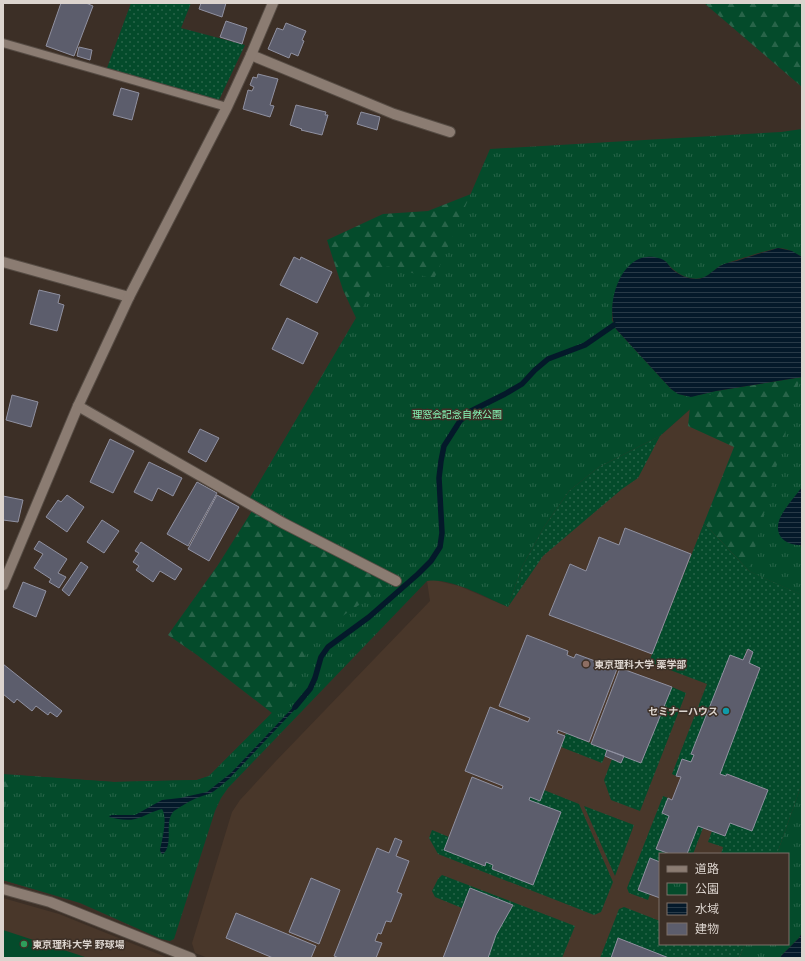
<svg xmlns="http://www.w3.org/2000/svg" width="805" height="961" font-family="'PT Sans','Noto Sans JP',sans-serif">
<defs>
<pattern id="grass-dots" width="8" height="8" patternUnits="userSpaceOnUse"><rect width="8" height="8" fill="#044b2b"/><path d="M2 2h.1M6 6h.1" fill="none" stroke="#286449" stroke-width="1.8" stroke-linecap="round"/></pattern>
<pattern id="forest-firs" width="22" height="20" patternUnits="userSpaceOnUse"><rect width="22" height="20" fill="#044b2b"/><path d="M5 1l3.5 6h-7zM16 11l3.5 6h-7z" fill="#286449"/></pattern>
<pattern id="park-tufts" width="24" height="20" patternUnits="userSpaceOnUse"><rect width="24" height="20" fill="#044b2b"/><path d="M3 7l-1-3M5 7V3M7 7l1-3M15 17l-1-3M17 17v-4M19 17l1-3" fill="none" stroke="#286449"/></pattern>
<pattern id="water-rules" width="6" height="5" patternUnits="userSpaceOnUse"><rect width="6" height="5" fill="#04192a"/><path d="M0 2.5h6" fill="none" stroke="#283a48"/></pattern>
</defs>
<rect width="100%" height="100%" fill="#3c2f26"/>
<path fill="#49372a" d="M800,377L749,571L802,595V783L777,854H660V944H745L739,958H208L195,953L192,943L232,812L240,800L275,762L430,601L427,581L434,580L459,586L508,607L522,567L660,436L696,404Z
M3,898L59,914L168,958H3Z"/>
<path fill="url(#grass-dots)" d="M131,3H191L181,28L245,45L219,100L107,68Z
M660,436L638,478L622,489L543,556L508,607L522,567L544,527L569,491L599,467Z
M704,523L749,571L802,595V783L777,854H721L723,847L708,842L712,831L725,836L730,823L768,790L728,774L726,776L720,774L760,668L749,663L753,652L747,649L743,660L730,655L692,754L694,755L691,762L682,759L676,776L672,774L707,684L649,662Z
M672,687L686,693L640,811L611,800L604,780L612,759L621,763L624,756L641,763Z
M566,733L607,750L602,763L561,747Z
M544,790L579,804L613,882L601,912L594,915L438,854L429,838L432,830L449,837L444,850L484,866L486,862L493,865L492,869L533,885L529,800L530,797Z
M663,796L668,798L662,813L669,816L656,848L670,854H660V862L650,859L638,889L650,894L648,900L629,893L627,888Z
M584,806L634,825L615,876Z
M698,826L703,828L693,854H687Z
M442,875L575,926L562,958H488L470,888L462,908L435,897L432,891L438,879Z
M624,907L660,921V944H745L739,958H669L618,938L611,958H600L619,909Z"/>
<path fill="url(#forest-firs)" d="M704,3H802V87Z
M471,194L651,221L441,529L231,773L41,891L3,880V774L114,782L197,780L209,776L272,713L197,655L168,635L218,565L257,503L250,498L356,318L343,290L327,240L383,214L428,211Z
M802,377V487L781,517L800,546L802,545V595L749,571L704,523L734,447L688,426L691,397L716,391Z"/>
<path fill="url(#park-tufts)" d="M802,129V257C795,253 787,248 779,248C774,248 725,263 720,266C715,269 711,274 705,277C689,283 674,272 665,261L613,301L612,320L616,329L671,389C687,401 699,395 716,391L696,404L660,436L599,467L569,491L544,527L522,567L508,607C487,598 450,577 427,581L228,788L221,798L215,811L174,939L170,941L161,939L80,903L3,880V814L13,775L114,782L197,780L209,776L277,708L292,687L301,667L309,645L318,632L382,590L397,576L276,513L250,498L387,266L434,279L490,149L781,132Z
M800,377H802V487L781,517L800,546L802,545V595L749,571Z
M802,783V933L799,938L782,955L780,958H739L745,944H788V854H777Z"/>
<path fill="#044b2b" d="M3,930L88,958H3Z"/>
<path fill="url(#water-rules)" d="M778,248L792,251L802,257V377L716,391L691,397L678,394L671,389L616,329C605,307 619,259 647,257C652,256 661,258 665,261C668,263 670,268 673,270C679,275 688,279 696,279C706,279 712,271 720,266C725,263 732,262 737,261C751,256 765,252 778,248Z
M802,487V545C784,546 772,534 781,516C786,506 795,497 802,487Z
M299,701L301,703L229,779C222,784 217,790 209,794C205,795 201,796 197,798C193,799 176,809 173,812C164,823 174,844 163,854L161,853L160,850C162,840 168,818 162,809C152,811 144,817 135,819C127,821 117,819 109,817L111,815H135L162,800L180,798L207,792L231,773Z
M802,933V958H780L782,955L799,938Z"/>
<g fill="none" stroke-linecap="round" stroke-linejoin="round">
<path stroke="#04192a" stroke-width="5.5" d="M295,707L310,689L315,678L321,657L328,647L369,617L418,574L431,561L440,547L442,533L439,478L441,461L444,446L460,421L471,411L505,394L522,384L535,370L548,359L585,345L614,325"/>
</g>
<path fill="#5c5d6c" stroke="#9091a1" d="M61,3H86L93,6L74,56L46,46Z
M201,3H226L222,17L199,9Z
M226,21L247,28L242,44L220,37Z
M286,23L306,31L302,40L304,41L298,56L291,53L289,58L268,49L277,28L283,30Z
M79,47L92,50L90,60L77,56Z
M258,74L278,79L270,105L274,106L270,117L243,109L248,90L252,91L254,87L250,85L253,77L257,78Z
M121,88L139,93L132,120L113,115Z
M296,105L326,112L325,115H328L322,135L301,130L302,129L290,125Z
M361,112L380,117L377,130L357,124Z
M294,257L300,260L301,257L332,272L317,303L280,285Z
M39,290L60,295L58,303L64,305L57,331L30,324Z
M287,318L318,333L303,364L272,349Z
M12,395L38,402L31,427L6,420Z
M200,429L219,438L206,462L188,452Z
M110,439L134,451L113,493L90,482Z
M149,462L182,478L173,496L158,488L152,501L134,492Z
M197,482L217,493L188,546L167,534Z
M67,495L84,507L67,532L46,517L58,500L61,502Z
M217,495L239,507L209,561L188,549Z
M3,496L23,500L18,522L3,520Z
M102,520L119,531L104,553L87,542Z
M625,528L691,554L652,654L549,615L570,564L586,571L599,537L619,545Z
M39,541L67,559L58,573L66,577L59,588L49,582L51,579L34,568L43,554L34,549Z
M141,542L182,569L175,580L160,571L153,582L136,570L139,566L133,562L139,553L135,551Z
M81,562L88,567L69,596L62,590Z
M23,582L46,591L36,617L13,607Z
M527,635L568,651L567,655L574,658L576,654L617,669L589,742L558,730L557,733L565,736L540,801L530,797L529,800L561,812L533,885L492,869L493,865L486,862L485,866L444,850L472,777L502,789L503,786L465,771L490,707L528,722L530,718L499,706Z
M748,649L753,652L749,663L760,668L720,774L726,776L727,774L768,790L752,831L730,823L725,836L698,826L687,854H670L656,849L669,816L662,813L668,798L672,800L681,777L676,776L682,759L691,762L694,755L691,754L730,655L743,660Z
M3,664L62,711L57,717L50,712L48,715L36,706L32,711L17,699L14,703L3,694Z
M620,668L672,687L641,763L591,744Z
M607,750L624,756L621,763L605,756Z
M395,838L402,841L396,856L409,861L397,892L402,894L391,922L386,921L381,934L378,933L375,941L382,943L376,958H339L334,956L377,848L389,853Z
M650,858L660,862V898L638,890Z
M311,878L340,890L319,944L289,932Z
M470,888L513,905L496,935L488,958H443Z
M236,913L316,946L311,958H273L226,938Z
M618,938L669,958H611Z"/>
<g fill="none" stroke-linecap="round" stroke-linejoin="round">
<g stroke="#564c44" stroke-width="10">
<path id="service" d="M3,43L227,107"/>
</g>
<g stroke="#564c44" stroke-width="12">
<path id="minor" d="M251,55L394,114L450,132
M3,262L129,297
M78,406L283,523L396,581
M3,889L50,902L191,958"/>
</g>
<g stroke="#564c44" stroke-width="12">
<path id="tertiary" d="M3,585L78,406L129,297L227,107L251,55L273,3"/>
</g>
<use href="#service" stroke="#8b7c72" stroke-width="8"/>
<use href="#minor" stroke="#8b7c72" stroke-width="10"/>
<use href="#tertiary" stroke="#8b7c72" stroke-width="10"/>
</g>
<circle fill="#8d6e63" stroke="#3c2f26" stroke-width="1.5" cx="586" cy="664" r="4"/>
<circle fill="#0f9aa8" stroke="#3c2f26" stroke-width="1.5" cx="726" cy="711" r="4"/>
<circle fill="#2e9e5b" stroke="#3c2f26" stroke-width="1.5" cx="24" cy="944" r="4"/>
<g text-anchor="middle" dominant-baseline="central" stroke-width="3" stroke-linejoin="round" paint-order="stroke">
<g font-size="10" fill="#87f8b7" stroke="#3c2f26">
<text x="457" y="414">理窓会記念自然公園</text>
</g>
<g font-size="10" font-weight="bold" fill="#dcd4ce" stroke="#3c2f26" text-anchor="start">
<text x="594" y="664">東京理科大学 薬学部</text>
<text x="718" y="711" text-anchor="end">セミナーハウス</text>
<text x="32" y="944">東京理科大学 野球場</text>
</g>
</g>
<rect width="805" height="961" fill="none" stroke="#dcd4ce" stroke-width="8"/>
<rect x="659" y="853" width="130" height="92" fill="#3c2f26" stroke="#7c7169"/>
<rect x="667" y="866" width="20" height="6" fill="#8b7c72" stroke="#7c7169"/>
<text x="695" y="873" font-size="12" fill="#dcd4ce">道路</text>
<rect x="667" y="883" width="20" height="12" fill="url(#park-tufts)" stroke="#7c7169"/>
<text x="695" y="893" font-size="12" fill="#dcd4ce">公園</text>
<rect x="667" y="903" width="20" height="12" fill="url(#water-rules)" stroke="#7c7169"/>
<text x="695" y="913" font-size="12" fill="#dcd4ce">水域</text>
<rect x="667" y="923" width="20" height="12" fill="#5c5d6c" stroke="#7c7169"/>
<text x="695" y="933" font-size="12" fill="#dcd4ce">建物</text>
</svg>
